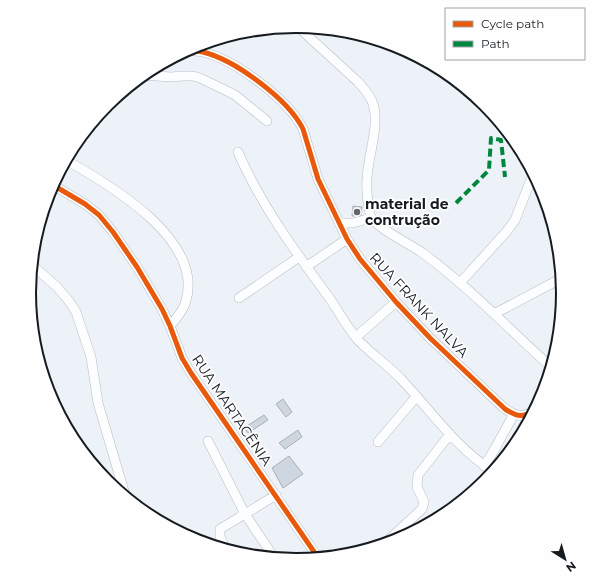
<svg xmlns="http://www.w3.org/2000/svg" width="593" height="587" font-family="Montserrat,sans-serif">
<rect width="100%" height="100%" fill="#ecf2f8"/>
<path fill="#ced6df" stroke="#aaafb4" d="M353,206L362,207L361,215L352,216Z
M283,399L292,412L286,417L276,404Z
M264,415L268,420L248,433L244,428Z
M298,430L302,437L285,449L279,443Z
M289,456L303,474L283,488L272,468Z"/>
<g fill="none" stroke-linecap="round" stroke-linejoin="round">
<g stroke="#b6bcc1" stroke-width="10">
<path id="minor" d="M297,26L357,81C363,87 368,93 372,101C381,123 368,155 367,178C366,191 368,205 371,218C386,234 406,241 424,254C470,288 510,330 552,368
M188,50C192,51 198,51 203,52C235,60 288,99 303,129L318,179L347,239L360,259L396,302L430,338L505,409C518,417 523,418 536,410
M143,75L171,77L183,76H193L200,78L235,95L267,121
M238,152C261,205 294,250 328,296C338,310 346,326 357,339C371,354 388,365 402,380C431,411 457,449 494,472
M66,160C110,185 207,241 185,304C182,312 176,319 170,326
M53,185L85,204L99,215L113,232L137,267L162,309L170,326L182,358L191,373L319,559
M339,223H353L371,218
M32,265L57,287L69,301L76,312L91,357L98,403L126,498
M306,267L347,239
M460,283L507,231L515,220L534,172
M239,298L299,257
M494,314L562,278
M356,337L396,302
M208,441L245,514L275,559
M378,442L416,397
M484,466L493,452L514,414
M382,546L422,509L424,502L417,487L418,475L450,434
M226,550L220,537V529L245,514L276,495"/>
</g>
<use href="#minor" stroke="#fcfdfe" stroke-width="9"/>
<path stroke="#00873e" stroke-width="4" stroke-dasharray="8 4" stroke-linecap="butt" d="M456,203L489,170L491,138L501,140L505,177"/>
<g stroke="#fefefe" stroke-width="8">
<path id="cycleway" d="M188,50C192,51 198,51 203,52C235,60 288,99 303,129L318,179L347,239L360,259L396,302L430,338L505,409C518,417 523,418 536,410
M53,185L85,204L99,215L113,232L137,267L162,309L170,326L182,358L191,373L319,559"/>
</g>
<use href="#cycleway" stroke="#e8590c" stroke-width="5"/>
</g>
<circle fill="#61666c" stroke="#fefefe" stroke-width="1.5" cx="357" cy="212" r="4"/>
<g text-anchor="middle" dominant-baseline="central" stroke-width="3.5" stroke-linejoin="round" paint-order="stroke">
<g font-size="14" font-weight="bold" fill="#161b20" stroke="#fefefe" text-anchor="start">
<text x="365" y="204">material de<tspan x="365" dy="16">contrução</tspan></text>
</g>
<g font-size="14" fill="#161b20" stroke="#fefefe">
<text transform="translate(419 305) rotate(47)">RUA FRANK NALVA</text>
<text transform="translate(232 410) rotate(56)">RUA MARTACÊNIA</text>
</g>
</g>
<path d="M0 0H593V587H0ZM36 293a260 260 0 1 1 520 0a260 260 0 1 1-520 0Z" fill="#fefefe" fill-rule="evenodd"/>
<path fill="none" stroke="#161b20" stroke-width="2" d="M36 293a260 260 0 1 1 520 0a260 260 0 1 1-520 0Z"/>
<rect x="445" y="8" width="140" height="52" fill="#fefefe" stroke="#a1a3a5"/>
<rect x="453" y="21" width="20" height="6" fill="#e8590c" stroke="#a1a3a5"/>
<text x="481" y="28" font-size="12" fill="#161b20">Cycle path</text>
<rect x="453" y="41" width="20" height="6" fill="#00873e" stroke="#a1a3a5"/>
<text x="481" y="48" font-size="12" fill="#161b20">Path</text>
<g transform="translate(565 559) rotate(143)" stroke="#fefefe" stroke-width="3" paint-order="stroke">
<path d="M0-3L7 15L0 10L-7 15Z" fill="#161b20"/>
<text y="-6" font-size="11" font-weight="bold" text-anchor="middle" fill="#161b20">N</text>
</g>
</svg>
